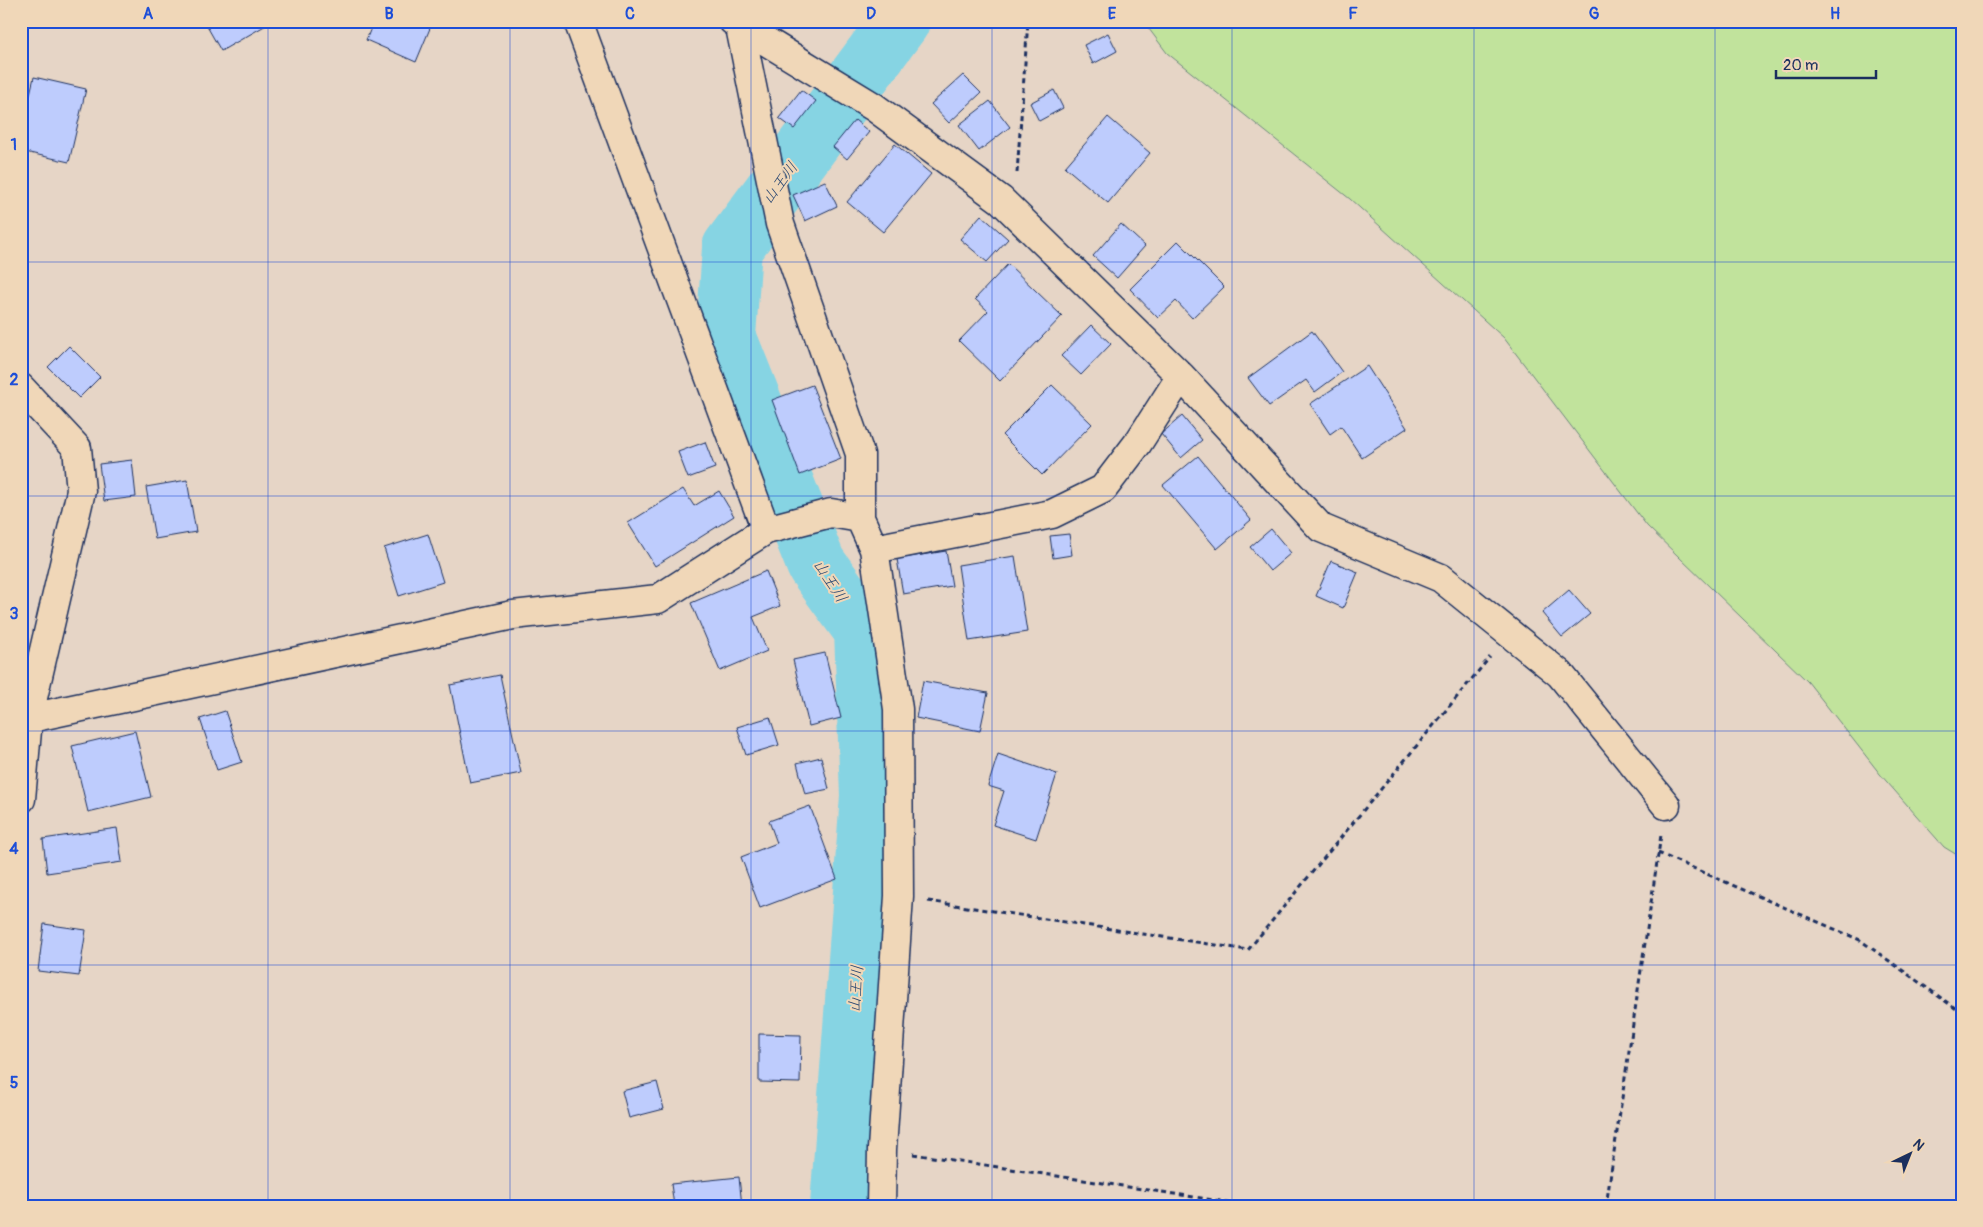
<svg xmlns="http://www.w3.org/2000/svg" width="1983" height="1227" font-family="Pangolin,'Klee One',sans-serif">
<rect width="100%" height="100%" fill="#e6d5c6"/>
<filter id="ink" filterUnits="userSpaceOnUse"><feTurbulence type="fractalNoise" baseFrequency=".02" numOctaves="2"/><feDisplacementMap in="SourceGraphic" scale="10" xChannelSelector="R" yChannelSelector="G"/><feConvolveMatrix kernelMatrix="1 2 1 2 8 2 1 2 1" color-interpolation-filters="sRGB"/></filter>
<g filter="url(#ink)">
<path fill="#c1e39c" stroke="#6e897d" d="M1143,21H1962V858L1944,847L1880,774L1808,682L1647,526L1504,338L1350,199L1167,53Z"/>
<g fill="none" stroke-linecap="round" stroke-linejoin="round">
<path stroke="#86d4e3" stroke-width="60" d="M840,1206L870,796L864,630L816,564L726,336L732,248L900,21"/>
</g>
<path fill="#beccfd" stroke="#1b2f5e" d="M204,21H267L268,24L221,51Z
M374,21H433L416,62L366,40Z
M1108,33L1117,51L1093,64L1084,45Z
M963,75L981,93L949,123L931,104Z
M34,77L86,89L69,162L21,151V133Z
M801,90L816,101L794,129L779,118Z
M1054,90L1063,108L1039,121L1030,103Z
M990,101L1010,127L979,151L959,125Z
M1108,117L1150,153L1108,203L1065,167Z
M855,120L869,132L847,159L833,147Z
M895,144L931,174L883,232L847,202Z
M825,181L837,206L805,221L793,195Z
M981,215L1008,239L987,262L960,239Z
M1121,224L1145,246L1117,278L1093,256Z
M1178,241L1224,287L1192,318L1176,301L1158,318L1130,289Z
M1008,264L1062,316L1000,381L959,341L988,311L975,299Z
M1091,325L1111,344L1081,375L1061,356Z
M1312,331L1342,372L1315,392L1306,380L1269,406L1248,378Z
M69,346L100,377L79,398L48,367Z
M1367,366L1407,428L1362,458L1341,426L1330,434L1310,404Z
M812,385L841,459L800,475L772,400Z
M1052,385L1092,424L1042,475L1002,435Z
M1182,416L1202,440L1181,458L1161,434Z
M705,442L715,468L688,478L678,452Z
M1198,456L1251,520L1217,549L1163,485Z
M132,460L136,497L104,501L99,464Z
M187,480L196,532L155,539L146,487Z
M683,489L694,506L719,491L734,516L655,566L628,523Z
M1271,529L1291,553L1270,571L1250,547Z
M428,534L443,582L399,596L384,548Z
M1069,534L1072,555L1053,558L1050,536Z
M946,551L952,586L903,594L897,559Z
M1015,556L1027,632L969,641L958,565Z
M1331,561L1358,572L1343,608L1316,596Z
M766,571L780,606L753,617L767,651L720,671L691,603Z
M1569,590L1590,614L1562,637L1542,613Z
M825,653L841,718L809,726L793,660Z
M500,675L521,773L470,783L450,685Z
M923,681L988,693L980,731L916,718Z
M225,711L242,762L217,770L200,719Z
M770,717L779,745L746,755L737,727Z
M135,731L151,797L88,812L72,746Z
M998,754L1057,774L1036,839L993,825L1004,791L988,786Z
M821,757L829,789L805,794L797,763Z
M810,806L837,879L760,908L741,857L777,843L769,821Z
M117,828L122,862L47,873L43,839Z
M44,924L86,930L79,976L38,971Z
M759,1034L801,1035L800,1083L759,1082Z
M657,1082L664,1109L629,1118L622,1091Z
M739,1177L742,1206H674L671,1184Z"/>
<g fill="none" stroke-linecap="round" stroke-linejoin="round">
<g stroke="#1b2f5e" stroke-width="31">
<path id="minor" d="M578,21L766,530
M733,21L874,107L1001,200L1181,376L1321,528L1441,578L1560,674L1666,805
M740,27L780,224L860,454V518
M21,388L77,448L81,491L28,719L21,799
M874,549L1052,514L1103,489L1138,443L1181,376
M21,720L513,615L658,599L766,530L831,513L860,518L874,549L898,709L899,896L882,1149L881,1206"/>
</g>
<path stroke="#1b2f5e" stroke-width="3" stroke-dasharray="5 4" stroke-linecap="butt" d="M1017,173L1028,21
M1658,853L1860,940L1962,1013
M928,901L1248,950L1490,657
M913,1154L1253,1206
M1606,1206L1661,835"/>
<use href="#minor" stroke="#f0d7b8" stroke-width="28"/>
</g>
</g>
<path fill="none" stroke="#1d4ed8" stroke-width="1" stroke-opacity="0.55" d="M268,21V1206M510,21V1206M751,21V1206M992,21V1206M1232,21V1206M1474,21V1206M1715,21V1206M21,262H1962M21,496H1962M21,731H1962M21,965H1962"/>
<g text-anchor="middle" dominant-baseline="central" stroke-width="4" stroke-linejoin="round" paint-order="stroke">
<g font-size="16" font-style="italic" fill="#2b4872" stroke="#f0d7b8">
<text transform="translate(780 183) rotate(-53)">山王川</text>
<text transform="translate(830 581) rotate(57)">山王川</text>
<text transform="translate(856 989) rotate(-86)">山王川</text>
</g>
</g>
<rect width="1983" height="1227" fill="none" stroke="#f0d7b8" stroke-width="55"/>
<g transform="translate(1910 1154) rotate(43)" stroke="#f0d7b8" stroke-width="4" paint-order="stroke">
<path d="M0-4L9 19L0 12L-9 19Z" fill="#1b2f5e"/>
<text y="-8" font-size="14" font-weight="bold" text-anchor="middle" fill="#1b2f5e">N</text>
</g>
<path d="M1776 70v8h100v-8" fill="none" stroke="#1b2f5e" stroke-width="2.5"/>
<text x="1783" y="70" font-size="15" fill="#1b2f5e" stroke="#f0d7b8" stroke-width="4" paint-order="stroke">20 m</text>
<rect x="28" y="28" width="1928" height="1172" fill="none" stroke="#1d4ed8" stroke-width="2"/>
<g font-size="16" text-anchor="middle" font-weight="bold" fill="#1d4ed8">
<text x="148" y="19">A</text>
<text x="389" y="19">B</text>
<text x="630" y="19">C</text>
<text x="871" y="19">D</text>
<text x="1112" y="19">E</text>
<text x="1353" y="19">F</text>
<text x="1594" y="19">G</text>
<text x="1835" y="19">H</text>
<text x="14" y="150">1</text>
<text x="14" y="385">2</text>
<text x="14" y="619">3</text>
<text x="14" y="854">4</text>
<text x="14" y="1088">5</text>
</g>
</svg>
